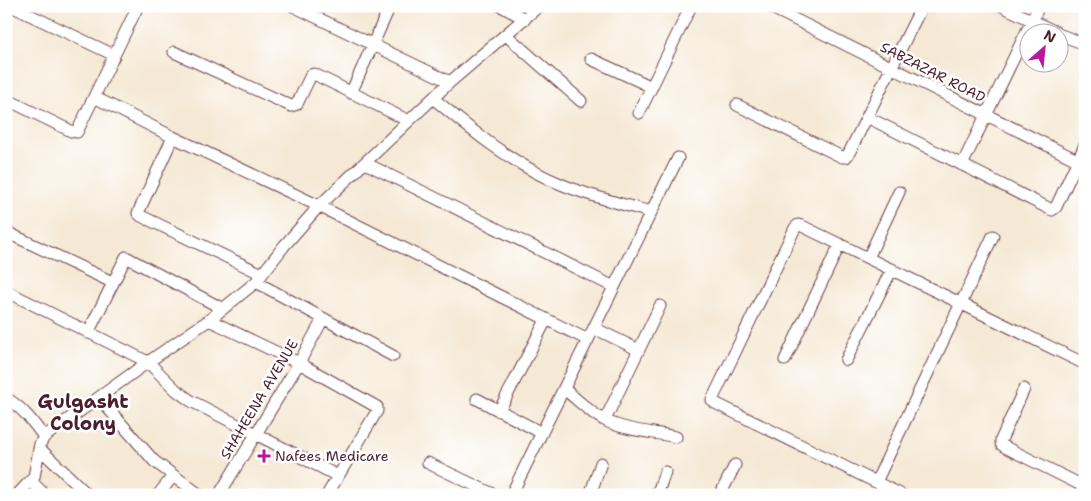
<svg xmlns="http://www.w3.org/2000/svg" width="1091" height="501" font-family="'Shantell Sans',sans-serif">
<rect width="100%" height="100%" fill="#fff"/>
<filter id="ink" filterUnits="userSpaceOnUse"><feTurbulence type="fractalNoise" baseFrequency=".02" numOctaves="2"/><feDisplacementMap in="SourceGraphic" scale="10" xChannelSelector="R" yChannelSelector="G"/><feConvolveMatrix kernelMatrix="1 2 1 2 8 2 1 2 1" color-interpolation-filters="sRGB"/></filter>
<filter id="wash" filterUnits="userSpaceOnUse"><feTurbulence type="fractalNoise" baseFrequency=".0096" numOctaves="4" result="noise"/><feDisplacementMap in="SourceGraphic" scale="20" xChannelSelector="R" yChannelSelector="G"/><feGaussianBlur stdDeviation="1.12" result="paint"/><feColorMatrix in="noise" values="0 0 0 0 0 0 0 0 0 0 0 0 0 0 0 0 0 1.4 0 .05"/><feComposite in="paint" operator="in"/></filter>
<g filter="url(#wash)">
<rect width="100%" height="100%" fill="#f5e9d5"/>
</g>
<g filter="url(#ink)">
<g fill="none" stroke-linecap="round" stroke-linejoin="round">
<g stroke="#643d44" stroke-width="13">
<path id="minor" d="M11,6L114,55
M293,6L450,82
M501,6L525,19
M768,6L1085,164
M1002,6L1056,32
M1058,34L1085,44
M506,35L581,101
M174,52L291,106L297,104L311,75L314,74L409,121
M591,59L652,87
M351,93L390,6
M94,97L173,137L319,206L588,340
M433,98C472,131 515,166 563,185C592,197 622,204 651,212
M6,99L71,131L77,132L138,6
M737,105L842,157H846L849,153L922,6
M639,113L691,6
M867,117L1052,210L1056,207L1085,145
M173,137L138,213L141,216L262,274
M365,163L614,287
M962,165L1039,6
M6,232L112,282
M868,258L899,192
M256,282L393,356
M6,291L148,362L176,390L191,401L338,476
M209,320L299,363L377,407V411L327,495
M594,328L639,350
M88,333L126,257L223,309
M785,360L840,244
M846,360L892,269
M564,389C577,399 589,412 604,420C626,431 653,432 676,437
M1024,389L1001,440V444L1005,447L1085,487
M6,398C23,408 33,422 44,437
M99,398L154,461L200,495
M477,399L542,433
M499,411L546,320
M605,420L660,306
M39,448L88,495
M428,463L495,495
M31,481L45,495
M876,482L993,236
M17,495L34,477L40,444L44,437L148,362L209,320L256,282L284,246L319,206L450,82L539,6
M158,495L173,476
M219,495L299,363L323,319
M511,495L678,158
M590,495L601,463
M657,495L665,472
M720,495L735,465
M902,495L715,403L712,400L795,228L798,225L802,226L1085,364"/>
</g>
<use href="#minor" stroke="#fff" stroke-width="11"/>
</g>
</g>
<path fill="#b5179e" stroke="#fff" stroke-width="2" d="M261.5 448.5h5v5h5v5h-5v5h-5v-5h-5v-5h5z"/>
<g text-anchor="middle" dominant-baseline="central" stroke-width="5" stroke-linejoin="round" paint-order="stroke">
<g font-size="14" fill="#4a1f2b" stroke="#fff">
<text transform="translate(933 72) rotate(27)">SABZAZAR ROAD</text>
<text transform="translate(259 399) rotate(-59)">SHAHEENA AVENUE</text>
</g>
<g font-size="14" fill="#4a1f2b" stroke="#fff" text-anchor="start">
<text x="275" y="456">Nafees Medicare</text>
</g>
<g font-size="19" font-weight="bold" fill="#4a1f2b" stroke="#fff">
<text x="83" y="401">Gulgasht<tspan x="83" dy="22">Colony</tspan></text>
</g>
</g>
<rect width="1091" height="501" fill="none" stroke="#fff" stroke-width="25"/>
<g transform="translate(1044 48) rotate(27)"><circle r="24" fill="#ffffff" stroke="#b7a5aa"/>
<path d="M0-4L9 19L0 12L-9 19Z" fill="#b5179e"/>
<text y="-8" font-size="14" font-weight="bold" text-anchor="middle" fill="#4a1f2b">N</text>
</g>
</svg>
